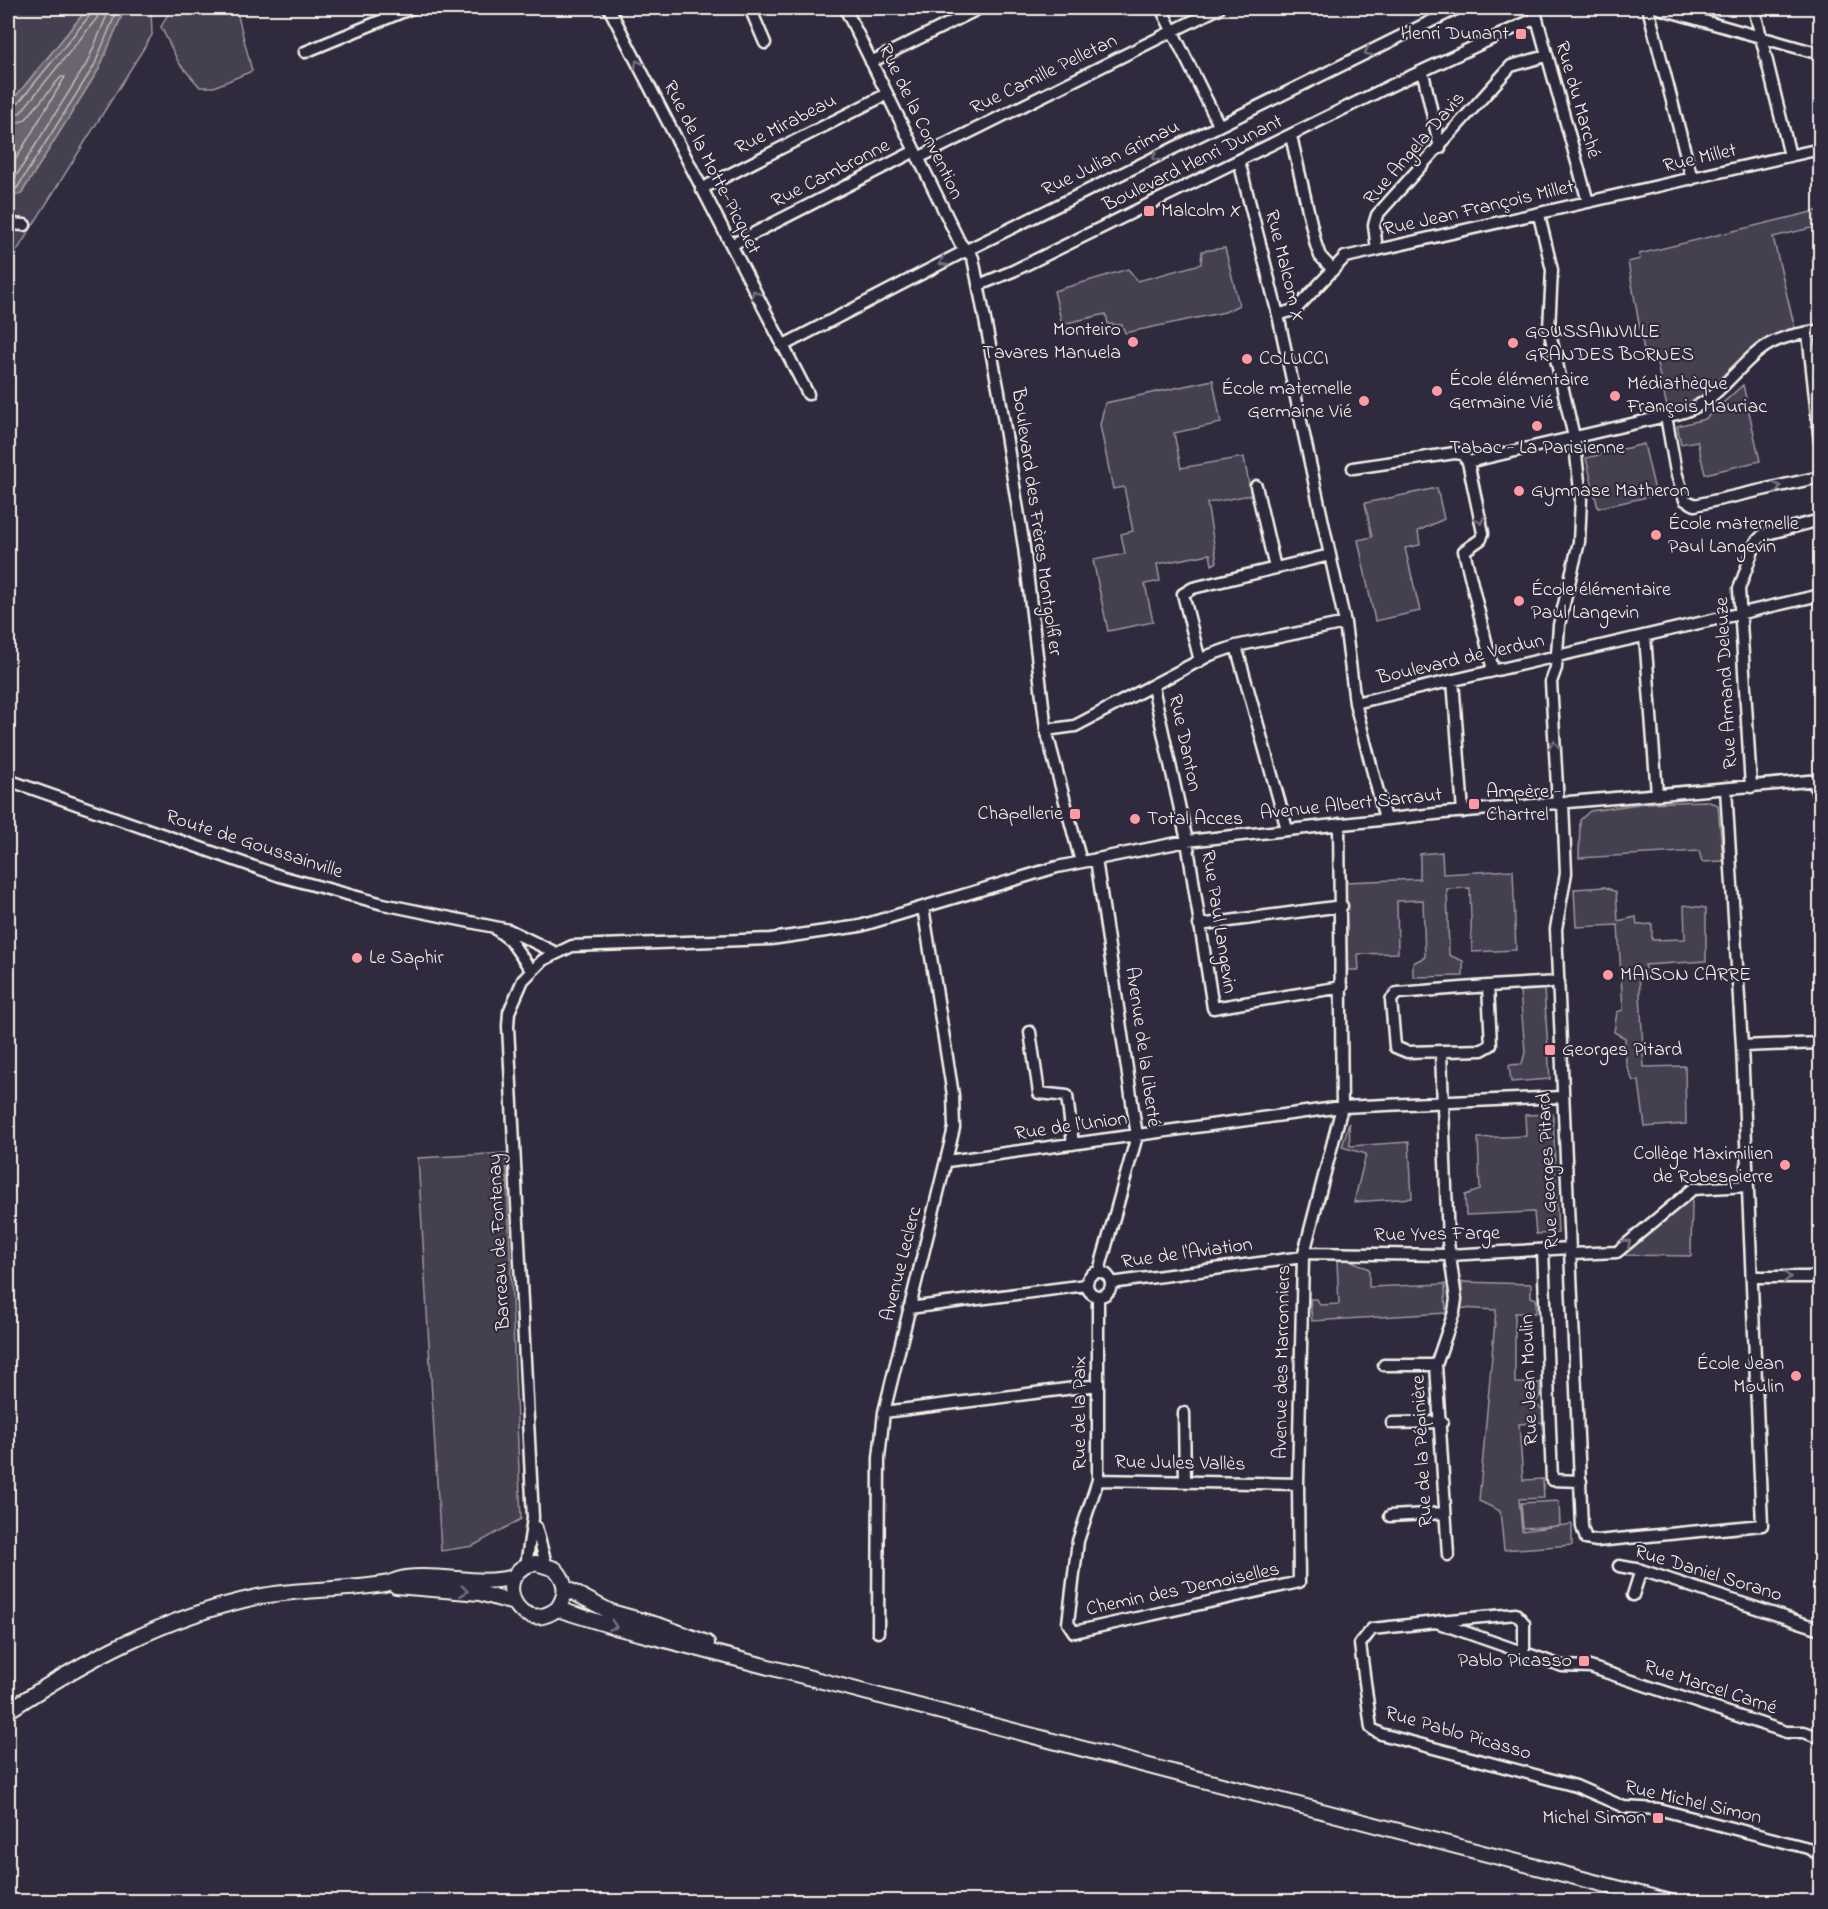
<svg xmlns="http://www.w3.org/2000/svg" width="1828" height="1909" font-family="'Indie Flower',sans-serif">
<rect width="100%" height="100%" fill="#2f2a3d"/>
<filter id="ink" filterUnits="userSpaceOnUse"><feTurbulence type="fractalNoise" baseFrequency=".0167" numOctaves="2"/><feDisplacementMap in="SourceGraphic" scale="12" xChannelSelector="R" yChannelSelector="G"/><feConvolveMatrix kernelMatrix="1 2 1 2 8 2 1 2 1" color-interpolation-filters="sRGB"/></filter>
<g filter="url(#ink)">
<path fill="#454050" stroke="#9c989c" stroke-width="1.5" d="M8,8H88L8,106Z
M125,8H151L152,35L8,265V197L21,194L99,69Z
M171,8H236L252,71L214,87H200L179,63L161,27Z
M1820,210V226L1773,237L1795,329C1742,342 1742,370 1703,398C1693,404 1679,407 1668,411L1656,360L1646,362L1628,262L1640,259L1639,254Z
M1225,248L1239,305L1225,312L1125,333L1122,325L1108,324L1106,314L1062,324L1054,291L1128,269L1138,281L1201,264L1202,251Z
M1213,380L1221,423L1174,433L1181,468L1244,457L1251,495L1207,503L1217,562L1212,565L1210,554L1157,564L1160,581L1145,584L1153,622L1108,631L1093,560L1125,554L1121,534L1133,531L1124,487L1113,489L1100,425L1105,403Z
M1743,385L1760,461L1705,474L1697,441L1681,444L1677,426L1705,419Z
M1644,444L1656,495L1598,508L1586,458Z
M1437,488L1444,519L1418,531L1420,545L1405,548L1420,611L1375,621L1358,540L1372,537L1365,503Z
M1706,801L1718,805L1723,861L1702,862L1699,851L1579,858L1580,820L1590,811L1645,803Z
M1442,852L1443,874L1513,870L1516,950L1472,952L1470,888L1447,889L1449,955L1463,961V976L1413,977V963L1425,957L1423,900L1397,901L1398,953L1358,954L1359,970H1348L1345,882L1420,879V854Z
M1605,887L1616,892L1618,921L1636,917L1637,925L1652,924V940L1685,939L1684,905L1706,908V961L1645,965L1648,973L1639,974L1644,1067L1685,1066L1686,1124L1645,1127L1639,1081H1633L1626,1064L1625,1038L1614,1032L1617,1012L1623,1010L1618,925L1576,927L1574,889Z
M1544,989L1550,1079L1511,1082L1509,1065L1522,1064L1525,1052L1520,991Z
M1553,1114L1558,1233L1536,1234L1534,1212L1466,1215L1465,1195L1480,1190L1478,1138L1526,1136L1525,1115Z
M1349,1123L1350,1146L1409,1142L1412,1198L1354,1202L1366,1154L1342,1147Z
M506,1153L521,1519L473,1546L441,1551L418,1158Z
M1692,1199L1691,1256L1624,1255L1687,1201Z
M1340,1258L1348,1259L1369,1269V1287L1445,1284L1446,1313L1312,1321L1310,1299H1317L1320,1305L1339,1304L1337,1262Z
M1462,1282L1531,1284V1297L1536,1299V1313H1515V1383H1540V1396L1535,1403L1545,1412L1546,1422L1519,1424L1523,1480L1543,1479L1544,1498L1519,1499L1522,1531L1572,1524V1545L1504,1550L1500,1511L1479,1501L1496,1310L1461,1308Z
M1559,1501L1560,1526L1523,1528L1521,1503Z"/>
<path fill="#6a6670" stroke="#a19ea0" stroke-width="1.5" d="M88,8H125L99,69L21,194L8,197V106Z"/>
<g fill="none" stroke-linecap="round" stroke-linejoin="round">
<path stroke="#bdb9b8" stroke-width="1.5" d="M8,110L15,107L91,14L92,8
M8,117L21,112L97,18L100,8
M8,126L25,120L61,77H65L8,172
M8,183L13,181L87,63L110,8
M8,191L17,188L94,66L118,8"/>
<g stroke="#f4f1e8" stroke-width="15">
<path id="minor" d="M609,8L808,394
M750,8L765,43
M845,8L960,243L973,258L999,392L1024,547L1046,730L1081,862
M1161,8L1219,125
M1534,8L1588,202
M1648,8L1692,179
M1658,8L1820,54
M1754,8L1790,156
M305,52L412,8
M871,62L980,8
M1423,73L1440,148
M1291,136L1316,245L1320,256L1333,270
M918,158L1219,8
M1239,161L1278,315L1330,555
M701,189L887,94
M1539,215L1552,270L1549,329L1574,437L1581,499L1579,542L1559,625L1556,668L1551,682L1558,804
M8,224L25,225
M731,245L915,151
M1377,250L1820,149
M979,285L1013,271L1392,85L1536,18
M1278,315L1296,309L1345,257L1377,250L1374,225L1377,215L1511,66L1546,56
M1808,333L1820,443
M782,346L967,250L1458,8
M1666,416C1712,411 1727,376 1759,351C1778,336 1799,334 1820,330
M1468,462L1666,416L1676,472L1685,500L1695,505L1820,477
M1353,468L1455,453L1462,454L1468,462L1483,533L1481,539L1464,551L1492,666L1490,672
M1256,486L1275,568
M1645,636L1657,794
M1236,646L1287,829
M1200,661L1183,594L1193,588L1330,555L1345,623L1355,703L1385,819
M1453,680L1463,812
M1153,687L1187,841L1213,1008L1342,987
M1355,703L1820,595
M1046,730L1075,726L1210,655L1236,646L1345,623
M8,780L280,876L383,904L509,930L554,952
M1814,781L1820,802
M1751,787L1739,589L1756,542L1763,535L1820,520
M1563,803L1566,873L1556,929L1582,1527L1586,1539L1597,1541L1762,1525L1742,1046L1726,789
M1096,859L1137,1136L1099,1271
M1199,925L1342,906
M497,930L510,940L531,970
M1488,986L1491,1045L1482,1050L1407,1052L1395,1047L1391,1000L1397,993Z
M1488,986L1559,982
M1030,1032L1039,1093L1067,1096L1073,1144
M1742,1046L1820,1043
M1441,1052L1448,1242L1456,1299L1454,1312L1436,1365L1448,1555
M947,1161L1342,1107L1562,1097
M1543,1250L1552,1480L1581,1481
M1305,1253L1449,1255L1570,1248
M1572,1254L1617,1252L1693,1189L1747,1186
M1087 1284a12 12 0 1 1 24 0a12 12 0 1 1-24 0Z
M1753,1277H1820
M1111,1283L1303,1257
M1098,1296V1480L1078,1541L1068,1623L1074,1632L1299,1582L1298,1484L1303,1257L1342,1107L1339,824
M909,1308L1086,1285
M1384,1365H1436
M884,1412L1098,1385
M1184,1413L1185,1482
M1392,1423L1442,1422
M1098,1480L1298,1484
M1390,1516L1445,1513
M536,1527L546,1564
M526,1566L533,1518L508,1026L509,1012L523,980L543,960L572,946L771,939L860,926L1057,867L1187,841L1444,813L1820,780
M1619,1566L1641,1570L1820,1629
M1633,1595L1641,1570
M1439,1621L1516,1614L1524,1623V1647L1520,1651
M878,1632L879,1458L884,1412L954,1128L953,1095L923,907
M1820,1738L1804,1732H1786L1590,1667L1562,1666L1436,1622L1372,1629L1360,1644L1371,1728L1381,1734L1576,1786L1624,1807L1658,1809L1808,1848L1820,1855"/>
</g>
<g stroke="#f4f1e8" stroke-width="18">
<path id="major" d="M396,1586L480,1593L514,1603
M565,1588L611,1612L661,1626L707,1643
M557,1609C567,1596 567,1581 555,1569L536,1563C489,1570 516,1639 557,1609L615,1627L1671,1902
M8,1711C86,1659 165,1617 257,1597C299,1588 342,1591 384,1584C391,1583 398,1579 406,1578C442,1573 479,1587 514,1577"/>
</g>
<use href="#minor" stroke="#2f2a3d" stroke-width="10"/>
<use href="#major" stroke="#2f2a3d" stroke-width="14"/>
</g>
<defs><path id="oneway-chevron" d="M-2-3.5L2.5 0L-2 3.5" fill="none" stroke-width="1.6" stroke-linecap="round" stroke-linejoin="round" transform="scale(1.5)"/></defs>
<g stroke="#747079">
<use href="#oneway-chevron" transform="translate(1368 52) rotate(154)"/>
<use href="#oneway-chevron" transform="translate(638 64) rotate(-117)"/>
<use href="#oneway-chevron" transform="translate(1156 157) rotate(153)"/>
<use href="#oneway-chevron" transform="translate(943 262) rotate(152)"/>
<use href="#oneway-chevron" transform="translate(755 294) rotate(-117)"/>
<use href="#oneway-chevron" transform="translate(1777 487) rotate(-14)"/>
<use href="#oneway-chevron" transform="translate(1480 520) rotate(78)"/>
<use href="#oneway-chevron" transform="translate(1554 745) rotate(-93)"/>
<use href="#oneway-chevron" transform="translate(1627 1243) rotate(-40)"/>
<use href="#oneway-chevron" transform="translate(1787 1277)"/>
<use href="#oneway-chevron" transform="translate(464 1591) rotate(7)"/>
<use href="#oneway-chevron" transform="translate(613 1626) rotate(18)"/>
</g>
</g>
<g fill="#ff9aa2" stroke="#2f2a3d" stroke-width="2">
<rect x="1515" y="28" width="12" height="12" rx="3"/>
<rect x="1143" y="205" width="12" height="12" rx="3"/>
<circle cx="1133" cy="342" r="6"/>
<circle cx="1513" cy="343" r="6"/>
<circle cx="1247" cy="359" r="6"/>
<circle cx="1437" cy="391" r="6"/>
<circle cx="1615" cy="396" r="6"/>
<circle cx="1364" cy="401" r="6"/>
<circle cx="1537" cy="426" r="6"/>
<circle cx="1519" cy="491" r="6"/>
<circle cx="1656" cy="535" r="6"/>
<circle cx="1519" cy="601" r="6"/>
<rect x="1468" y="798" width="12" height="12" rx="3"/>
<rect x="1069" y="808" width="12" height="12" rx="3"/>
<circle cx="1135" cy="819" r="6"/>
<circle cx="357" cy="958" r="6"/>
<circle cx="1608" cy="975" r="6"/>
<rect x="1544" y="1044" width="12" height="12" rx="3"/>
<circle cx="1785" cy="1165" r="6"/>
<circle cx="1796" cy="1376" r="6"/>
<rect x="1578" y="1655" width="12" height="12" rx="3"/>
<rect x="1652" y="1812" width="12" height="12" rx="3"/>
</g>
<g text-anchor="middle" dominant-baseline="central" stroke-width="4.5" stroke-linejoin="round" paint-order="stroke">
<g font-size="20" fill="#f4f1e8" stroke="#2f2a3d" text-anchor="start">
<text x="1509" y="34" text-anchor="end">Henri Dunant</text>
<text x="1161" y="211">Malcolm X</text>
<text x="1121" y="330" text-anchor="end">Monteiro<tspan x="1121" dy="23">Tavares Manuela</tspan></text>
<text x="1525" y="332">GOUSSAINVILLE<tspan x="1525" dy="23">GRANDES BORNES</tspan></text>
<text x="1259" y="359">COLUCCI</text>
<text x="1449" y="380">École élémentaire<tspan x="1449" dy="23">Germaine Vié</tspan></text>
<text x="1627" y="384">Médiathèque<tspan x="1627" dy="23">François Mauriac</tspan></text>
<text x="1352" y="389" text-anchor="end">École maternelle<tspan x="1352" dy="23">Germaine Vié</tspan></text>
<text x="1537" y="448" text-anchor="middle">Tabac - La Parisienne</text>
<text x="1531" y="491">Gymnase Matheron</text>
<text x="1668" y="524">École maternelle<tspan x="1668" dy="23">Paul Langevin</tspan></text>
<text x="1531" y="590">École élémentaire<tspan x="1531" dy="23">Paul Langevin</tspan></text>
<text x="1486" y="792">Ampère -<tspan x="1486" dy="23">Chartrel</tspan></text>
<text x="1063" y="814" text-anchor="end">Chapellerie</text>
<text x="1147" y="819">Total Acces</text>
<text x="369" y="958">Le Saphir</text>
<text x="1620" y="975">MAISON CARRE</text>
<text x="1562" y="1050">Georges Pitard</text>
<text x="1773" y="1154" text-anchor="end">Collège Maximilien<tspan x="1773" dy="23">de Robespierre</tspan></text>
<text x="1784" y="1364" text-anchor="end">École Jean<tspan x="1784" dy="23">Moulin</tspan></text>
<text x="1572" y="1661" text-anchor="end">Pablo Picasso</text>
<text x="1646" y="1818" text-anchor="end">Michel Simon</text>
</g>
<g font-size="20" fill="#f4f1e8" stroke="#2f2a3d">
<text transform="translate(1044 75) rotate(-26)">Rue Camille Pelletan</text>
<text transform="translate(1577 100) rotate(74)">Rue du Marché</text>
<text transform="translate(920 122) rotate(64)">Rue de la Convention</text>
<text transform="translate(786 125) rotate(-27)">Rue Mirabeau</text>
<text transform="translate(1415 149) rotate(-49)">Rue Angela Davis</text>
<text transform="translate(1111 159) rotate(-26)">Rue Julian Grimau</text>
<text transform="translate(1700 159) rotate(-13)">Rue Millet</text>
<text transform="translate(1193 164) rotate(-26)">Boulevard Henri Dunant</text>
<text transform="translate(711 168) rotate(63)">Rue de la Motte-Picquet</text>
<text transform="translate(831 174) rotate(-27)">Rue Cambronne</text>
<text transform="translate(1479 209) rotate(-13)">Rue Jean François Millet</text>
<text transform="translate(1284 266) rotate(76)">Rue Malcom X</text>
<text transform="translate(1036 522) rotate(82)">Boulevard des Frères Montgolfier</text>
<text transform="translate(1461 660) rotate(-13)">Boulevard de Verdun</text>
<text transform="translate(1727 683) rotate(-93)">Rue Armand Deleuze</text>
<text transform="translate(1184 743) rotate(78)">Rue Danton</text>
<text transform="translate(1351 805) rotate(-6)">Avenue Albert Sarraut</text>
<text transform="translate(254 845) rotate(18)">Route de Goussainville</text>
<text transform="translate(1218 922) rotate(81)">Rue Paul Langevin</text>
<text transform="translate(1142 1047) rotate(82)">Avenue de la Liberté</text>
<text transform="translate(1071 1127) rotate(-8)">Rue de l'Union</text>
<text transform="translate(1549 1171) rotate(-93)">Rue Georges Pitard</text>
<text transform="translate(1437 1235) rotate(-1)">Rue Yves Farge</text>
<text transform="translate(500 1242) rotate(-93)">Barreau de Fontenay</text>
<text transform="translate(1187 1254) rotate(-8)">Rue de l'Aviation</text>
<text transform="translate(902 1264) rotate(-76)">Avenue Leclerc</text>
<text transform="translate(1283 1362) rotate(-89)">Avenue des Marronniers</text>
<text transform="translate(1530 1380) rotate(-92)">Rue Jean Moulin</text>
<text transform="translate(1080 1413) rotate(-90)">Rue de la Paix</text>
<text transform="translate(1423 1451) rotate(-93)">Rue de la Pépinière</text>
<text transform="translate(1180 1464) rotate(1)">Rue Jules Vallès</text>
<text transform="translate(1708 1574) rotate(17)">Rue Daniel Sorano</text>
<text transform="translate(1183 1590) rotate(-12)">Chemin des Demoiselles</text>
<text transform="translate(1710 1688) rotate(18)">Rue Marcel Carné</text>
<text transform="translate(1458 1734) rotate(16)">Rue Pablo Picasso</text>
<text transform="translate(1693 1803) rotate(13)">Rue Michel Simon</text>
</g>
</g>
<rect width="1828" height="1909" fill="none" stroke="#2f2a3d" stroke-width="30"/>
<rect x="15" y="15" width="1798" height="1879" fill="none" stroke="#f4f1e8" stroke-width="2" filter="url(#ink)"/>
</svg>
